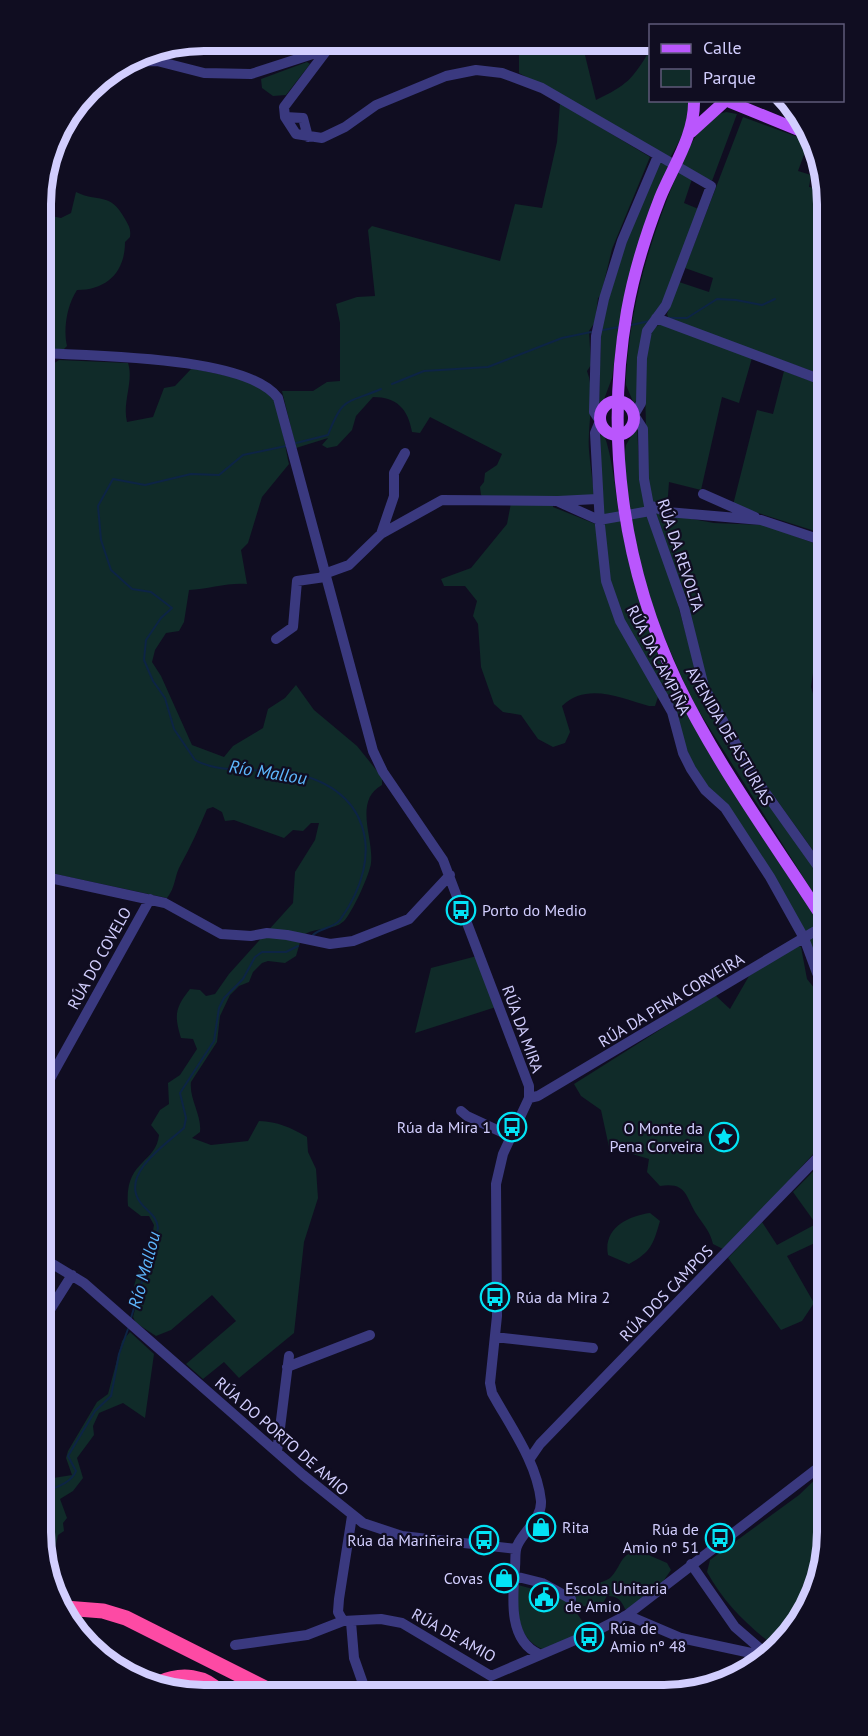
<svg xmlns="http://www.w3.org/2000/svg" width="868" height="1736" font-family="'PT Sans',sans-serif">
<rect width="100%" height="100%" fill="#100d21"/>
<path fill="#102b29" d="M519,43H582L596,100C627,85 632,80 650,50V100L689,101C689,123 681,139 670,158L519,73Z
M307,62L310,64L286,95L273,96L262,88L261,79Z
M560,103L650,157L612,249L601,295L598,298L595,322L589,331L591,365L587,371C596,395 587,425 589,450C590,465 593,481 594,497L553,498V507L598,525L600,438L601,433L604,434C614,463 615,494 621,525C628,562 639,597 651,633L827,935V983L724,801L700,781L678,728L658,697L655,706H649C620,698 587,682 562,706L570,732L565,743L553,747L538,739L521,715L503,712L494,704L481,667L478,624L473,616L477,601L465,586H444L441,579L471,568L507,524L511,503L490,502L481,495L480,487L484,482L485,473L497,465L502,454L430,417L420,433L412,432C408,409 397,397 373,397L356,416L352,430L337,446L327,448L322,445L328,438L296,448L282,391H313L327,382L340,381V323L336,304L357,297L375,296L368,230L372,226L500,261L515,204L542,208L557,142Z
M726,112L737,114L712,181L682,165C690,145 702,117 726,112Z
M743,117L809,141L798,171L811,175L809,187L825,189L827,204L826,376L669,320L667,314L679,282L709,292L713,278L685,268Z
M659,162L668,166L667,170L620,319L612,378L603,402L599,404L601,324L630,229Z
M678,172L692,179L684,203L701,210L666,299L650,319L636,401L634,404L626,385V377C630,305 650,239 678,172Z
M76,192C98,203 110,191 125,219C129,226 131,229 130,237L125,242C125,272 107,290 77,290C67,305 63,329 67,346L63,350L42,349V273L50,265L47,254L42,250V214L61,218L71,213Z
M659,325H665L752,358L739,403L722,397L701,490L669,482L667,509L653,504L647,483L645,381L646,351L651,330Z
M59,360L128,363C134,381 122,402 127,422L153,417L164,388L175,386L192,368C212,374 253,378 268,392C280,403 285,447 289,464L262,497L248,543L241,550L247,584C230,582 208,589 189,590L184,622L179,631L166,633L155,650L152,662L161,676L192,745L224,757L233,746L263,728L268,709L285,698L296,685L314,710L357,746L382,777V785C353,801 374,838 371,863C370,874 352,913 344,921C332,932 316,926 302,936L296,956L285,963L268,961L262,963L253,972L249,982L239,986L230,995L220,1016L217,1042L191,1082C189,1099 202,1115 200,1132L192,1138L211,1145L248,1141L259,1121C278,1122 290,1127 307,1137L308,1152L316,1169L318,1198L304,1242L294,1333L239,1378L224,1362L203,1379L186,1364L236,1321L212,1295L171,1330L156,1336L136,1323L133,1317L139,1294L134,1286C139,1265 151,1247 154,1225L149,1216H141L128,1206C124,1160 156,1164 159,1135L151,1125L160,1110L169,1104L168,1083L180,1075L197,1049L193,1039L181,1038C174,1015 175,1008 190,989L200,990L206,996L215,994L229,974L293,903L295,872L315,840L319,823H311L303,831L293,830L284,838L234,820L225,821L222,812L213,807L207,809C199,828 191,846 181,864C174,876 176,887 167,898L41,871L42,452H51L53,364Z
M784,371L827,387V518L821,533L733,505L757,410L773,414Z
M637,426L639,464L699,681L827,884V915L690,697L657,620L641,567L627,496L624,457L626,445Z
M654,512L714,523L765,525L827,548V577L811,687L817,707L827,708V870L753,767L704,679Z
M797,945L801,947L807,979L827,1004V1139L725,1250L713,1244C710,1231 704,1226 697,1215C685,1197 688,1182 660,1186L647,1172L649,1159L609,1147L601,1110L581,1096L574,1084L715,995L730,1009L749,976Z
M477,956L496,1007L415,1033L431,968Z
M827,1157V1251L817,1242L787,1256L814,1303L802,1321L781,1330L728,1258L762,1222L777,1245L816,1224L793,1192Z
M650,1213L660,1221C653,1245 651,1252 629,1264L608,1255C603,1229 627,1216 650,1213Z
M130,1332L154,1354L145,1418L123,1403L99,1413L93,1426L94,1435L77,1458L83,1478L73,1491L60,1499L67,1518L63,1523L64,1531L58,1535L48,1580L41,1532V1480L72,1475L66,1458L68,1451L97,1402L108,1394L122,1341Z
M827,1468V1543L793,1632L774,1646C746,1624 724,1603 707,1572L710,1560L799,1495Z
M637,1550L667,1563L671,1570L662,1583L630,1609H625C621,1600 618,1596 607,1596L602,1605C586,1610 576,1606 570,1591C583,1583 603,1585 611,1577C623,1564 618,1557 637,1550Z
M518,1585L533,1589L530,1595L554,1607L559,1598L570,1603L589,1631L542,1649C515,1637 518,1609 518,1585Z"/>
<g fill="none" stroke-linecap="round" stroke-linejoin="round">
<path stroke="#0d2445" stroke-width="2" d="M669,318H687L717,299L736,300L762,305L775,299
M631,325L650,321
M603,330L619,327
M392,384L424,371L488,367L562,338L591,332
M296,443L328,435C343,396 346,404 381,389
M286,446L243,455L219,475L191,474L145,485L113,479L98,506L101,540L111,570L132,589L151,592L172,608L161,618L146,640L144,660L153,681L165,698L174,729L195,760C220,774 257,768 285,772C370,784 387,855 340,920C334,928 320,928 313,935
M131,1318L158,1228C156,1214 148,1213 140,1202C120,1174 166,1144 184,1128L186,1118L180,1093L214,1041L219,1008L224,998L243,979L255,957L262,952H286L298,946
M41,1493C53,1488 71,1484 76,1471L68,1456L95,1411L111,1396L119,1354L128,1329"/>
<path stroke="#3a397f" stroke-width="10" d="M327,50L284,107L285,117L296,134L322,138L345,127L376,105L446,76L476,70L502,73L542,88L711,186L666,305L647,331L642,358L641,403L634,415L643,429L644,479L650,511L684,607L704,687L755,778L827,879
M127,62L157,61L204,73L251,74L353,41
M285,117L303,118L308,137
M658,156L622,241L604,299L596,336L594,412L600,421L595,433L600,525L606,581L620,621L672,712L683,753L691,769L705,790L725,808L770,877L804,938L817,973L827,987
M656,318L827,382
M42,353C93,356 248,356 278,398L373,751L383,772L443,860L529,1086V1098L503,1154L496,1184L497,1316L490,1383L492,1393C510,1426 537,1462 541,1501C542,1518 525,1530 518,1544C514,1551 516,1560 515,1567C513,1595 507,1640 539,1654
M703,494L755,517
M559,502L599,520L650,511
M649,505L667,512L761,520L827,542
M381,534L394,496V473L405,453
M324,574L349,565L381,534L442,500L558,501L597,499
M276,639L293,627L297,581L325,577
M41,876L165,903L221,934L251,936L267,933L287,935L330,944L353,941L409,919L450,875
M41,1095L150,899
M529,1098L538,1096L827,924
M461,1111L467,1116L510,1136
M41,1257L84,1283L303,1475L363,1523L402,1536L516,1549
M41,1324L72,1275
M495,1337L593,1348
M287,1367L370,1335
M277,1452L289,1356
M529,1460L540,1444L827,1148
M352,1516L339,1599L338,1612L343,1621L381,1619L402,1623L491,1676
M691,1564L735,1627L764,1652
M514,1576L542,1583L571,1599
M627,1615L681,1638L751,1653
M351,1622L354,1658L367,1695
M235,1645L307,1635L343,1621
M491,1676L594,1632L627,1615L827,1461
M467,1695L487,1690L496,1695"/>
<path stroke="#ba56fd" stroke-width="12" d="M694,100C695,135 673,166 660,198C646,234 634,272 627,311C605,437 622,566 677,682C718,767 776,845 827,925
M783,100L786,102
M730,102L806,133
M691,132L724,102
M600 418a17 17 0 1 1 34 0a17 17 0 1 1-34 0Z"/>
<path stroke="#fd4aa4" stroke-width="15" d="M65,1608L103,1611L126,1618L277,1694
M159,1683C181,1673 205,1675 222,1694"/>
</g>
<defs>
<g id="bus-ring" transform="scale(1.5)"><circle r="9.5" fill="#100d21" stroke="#03e3f5" stroke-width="1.5"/><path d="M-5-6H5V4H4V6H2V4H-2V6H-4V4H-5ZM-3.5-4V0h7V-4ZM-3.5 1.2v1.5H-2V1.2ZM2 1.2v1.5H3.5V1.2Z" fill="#03e3f5"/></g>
<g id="sight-ring" transform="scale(1.5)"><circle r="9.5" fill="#100d21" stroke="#03e3f5" stroke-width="1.5"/><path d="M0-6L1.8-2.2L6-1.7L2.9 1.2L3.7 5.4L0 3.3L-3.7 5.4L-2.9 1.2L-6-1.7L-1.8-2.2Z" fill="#03e3f5"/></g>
<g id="shop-ring" transform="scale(1.5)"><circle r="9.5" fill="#100d21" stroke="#03e3f5" stroke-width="1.5"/><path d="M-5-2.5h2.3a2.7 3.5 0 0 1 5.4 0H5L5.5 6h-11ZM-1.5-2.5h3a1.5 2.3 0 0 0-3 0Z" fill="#03e3f5"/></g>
<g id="civic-ring" transform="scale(1.5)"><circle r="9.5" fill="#100d21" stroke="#03e3f5" stroke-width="1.5"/><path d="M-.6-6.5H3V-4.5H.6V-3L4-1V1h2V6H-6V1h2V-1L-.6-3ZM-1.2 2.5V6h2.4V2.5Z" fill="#03e3f5"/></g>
</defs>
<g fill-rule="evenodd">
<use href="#bus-ring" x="461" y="910"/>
<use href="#bus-ring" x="512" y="1127"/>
<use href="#sight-ring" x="724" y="1137"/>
<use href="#bus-ring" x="495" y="1297"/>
<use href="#shop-ring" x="541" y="1527"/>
<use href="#bus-ring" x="720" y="1538"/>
<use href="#bus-ring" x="484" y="1540"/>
<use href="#shop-ring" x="504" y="1578"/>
<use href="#civic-ring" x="544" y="1597"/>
<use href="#bus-ring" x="589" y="1637"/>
</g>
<g text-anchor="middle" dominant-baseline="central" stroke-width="4.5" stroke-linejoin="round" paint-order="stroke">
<g font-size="16" fill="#d2cefe" stroke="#100d21">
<text transform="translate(681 555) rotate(72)">RÚA DA REVOLTA</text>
<text transform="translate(659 660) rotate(63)">RÚA DA CAMPIÑA</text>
<text transform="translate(730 736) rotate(60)">AVENIDA DE ASTURIAS</text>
<text transform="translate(99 958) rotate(-61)">RÚA DO COVELO</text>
<text transform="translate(671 1000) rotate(-31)">RÚA DA PENA CORVEIRA</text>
<text transform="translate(523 1029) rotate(70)">RÚA DA MIRA</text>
<text transform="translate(666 1293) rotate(-46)">RÚA DOS CAMPOS</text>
<text transform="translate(282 1436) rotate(41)">RÚA DO PORTO DE AMIO</text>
<text transform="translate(454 1635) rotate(29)">RÚA DE AMIO</text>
</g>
<g font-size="16" fill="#d2cefe" stroke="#100d21" text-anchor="start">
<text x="482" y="910">Porto do Medio</text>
<text x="491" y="1127" text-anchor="end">Rúa da Mira 1</text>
<text x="703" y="1128" text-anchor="end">O Monte da<tspan x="703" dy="18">Pena Corveira</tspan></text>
<text x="516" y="1297">Rúa da Mira 2</text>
<text x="562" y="1527">Rita</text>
<text x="699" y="1529" text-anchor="end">Rúa de<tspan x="699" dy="18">Amio nº 51</tspan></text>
<text x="463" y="1540" text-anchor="end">Rúa da Mariñeira</text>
<text x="483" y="1578" text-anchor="end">Covas</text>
<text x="565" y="1588">Escola Unitaria<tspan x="565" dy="18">de Amio</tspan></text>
<text x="610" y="1628">Rúa de<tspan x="610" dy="18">Amio nº 48</tspan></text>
</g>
<g font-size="18" font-style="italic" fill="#5db7fd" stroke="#100d21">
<text transform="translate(268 772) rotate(9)">Río Mallou</text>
<text transform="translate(144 1270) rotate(-75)">Río Mallou</text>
</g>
</g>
<path d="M0 0H868V1736H0ZM204 51H664A153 153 0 0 1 817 204V1532A153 153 0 0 1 664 1685H204A153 153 0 0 1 51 1532V204A153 153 0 0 1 204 51Z" fill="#100d21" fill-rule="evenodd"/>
<path fill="none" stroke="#d2cefe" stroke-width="8" d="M204 51H664A153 153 0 0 1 817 204V1532A153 153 0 0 1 664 1685H204A153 153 0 0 1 51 1532V204A153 153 0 0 1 204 51Z"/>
<rect x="649" y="24" width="195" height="78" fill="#100d21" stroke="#5e5a79" stroke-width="1.5"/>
<rect x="661" y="44" width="30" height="9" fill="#ba56fd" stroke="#5e5a79" stroke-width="1.5"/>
<text x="703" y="54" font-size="18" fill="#d2cefe">Calle</text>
<rect x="661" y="69" width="30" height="18" fill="#102b29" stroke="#5e5a79" stroke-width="1.5"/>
<text x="703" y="84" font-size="18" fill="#d2cefe">Parque</text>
</svg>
